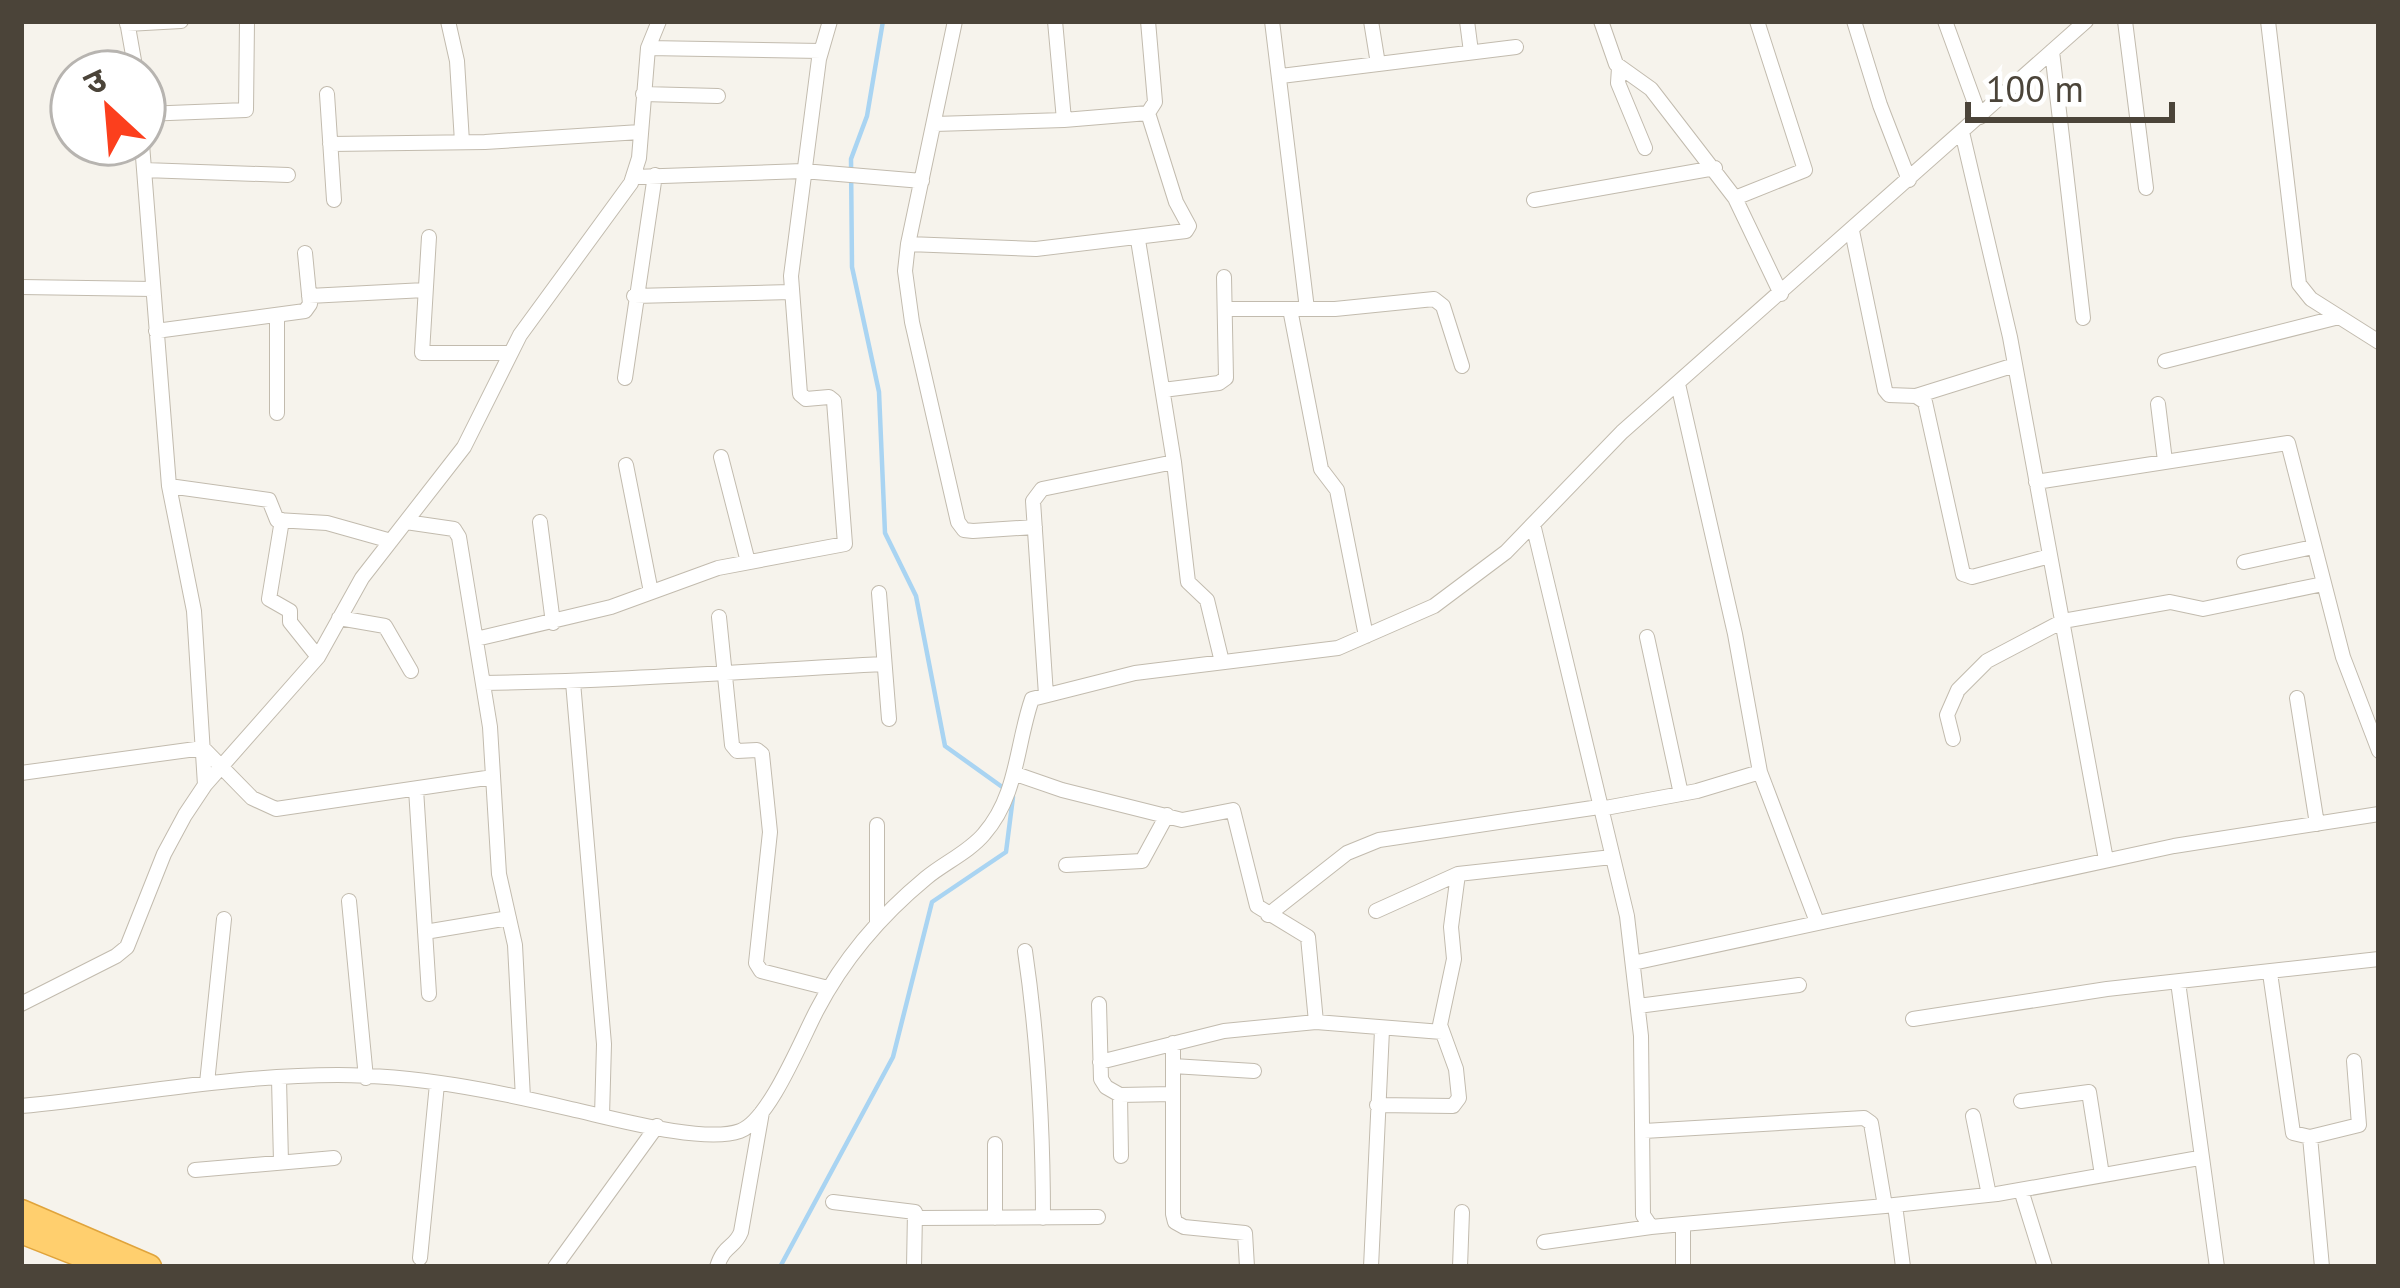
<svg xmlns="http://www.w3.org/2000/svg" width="2400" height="1288" font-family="'PT Sans','Noto Sans Devanagari',sans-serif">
<rect width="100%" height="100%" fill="#f6f3ec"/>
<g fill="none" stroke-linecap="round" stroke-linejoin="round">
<path stroke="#a9d4f2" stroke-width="4.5" d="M883,21L867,116L851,159L852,267L879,392L885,533L916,596L945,746L1005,789
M780,1267L893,1057L932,902L1006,852L1013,797"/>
<g stroke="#c2bbae" stroke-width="16">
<path id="street" d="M127,21L136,72
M448,21L457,61L462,142
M955,21L908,244L905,271L912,322L958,522L964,530L973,531L1035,527
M1055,21L1064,120
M1272,21L1307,309
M1371,21L1378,64
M1467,21L1471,52
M1601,21L1616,64L1651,89L1735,198L1781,294
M1854,21L1880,105L1909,180
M1945,21L1980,117
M2125,21L2146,188
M2268,21L2299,284L2311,299L2379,342
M127,24L181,21
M648,48L821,51
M2052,51L2083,318
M1619,68L1618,83L1645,148
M1281,76L1516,47
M327,94L334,200
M643,94L718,96
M144,114L246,110L247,21
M934,124L1064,120L1148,113L1155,102L1148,21
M1962,132L2010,337L2106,860
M142,144L169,486L194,611L205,785
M330,144L485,142L640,132
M144,170L288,175
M634,177L803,171L922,181
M1735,198L1805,170L1757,21
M1534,200L1715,168
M1852,231L1885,390L1889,395L1916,396L1925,402L1963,574L1972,577L2050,556
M429,237L422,353H510
M1138,240L1174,462L1188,582L1207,600L1222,662
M908,244L1036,249L1186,231L1189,226L1176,202L1148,113
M21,287L153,289
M309,296L425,290
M634,296L791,292
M1225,309H1335L1434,299L1443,306L1462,366
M1290,309L1321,469L1337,490L1366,636
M277,315V413
M156,331L305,311L310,304L305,253
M2165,361L2339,317
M625,378L655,175
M1678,384L1735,634L1760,772L1817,922
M1163,390L1219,383L1226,378L1224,277
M1916,396L2015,365
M2158,404L2165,461
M721,457L748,562
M626,465L651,592
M2036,482L2288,443L2343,657L2379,751
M169,486L269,500L277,520L327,523L391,541
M282,520L269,599L290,611V622L318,657
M406,522L454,529L459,537L490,727L499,874L515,945L523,1098
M540,522L553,623
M1533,524L1627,916L1641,1036L1643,1215L1651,1227L1683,1224V1267
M2244,562L2313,547
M879,593L889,719
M719,617L732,745L737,751L757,750L762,754L770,832L756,963L761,971L828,988
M339,618L385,626L411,671
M1647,637L1681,794
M476,639L611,607L718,568L845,544L834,401L829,397L806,399L800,394L791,276L819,59L830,21
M573,682L604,1044L602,1116
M483,683C617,681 750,671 884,664
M1046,695L1033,501L1042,489L1174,462
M2297,698L2317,824
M1953,739L1947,715L1958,690L1987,661L2063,621L2170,602L2203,609L2323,584
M21,773L203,748L252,798L276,809L493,777
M1016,774L1062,790L1182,820L1233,810L1257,906L1308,937L1316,1022
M416,789L429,994
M1600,809L1697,791L1760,772
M877,825V924
M1066,865L1142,861L1167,815
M349,901L366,1078
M1376,911L1458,874L1612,857
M1268,915L1347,853L1379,840L1599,807
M425,932L509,918
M1025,951C1038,1040 1043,1128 1043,1218
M1633,963L2174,846L2379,814
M2270,973L2293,1133L2310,1137L2359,1125L2354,1061
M2178,982L2217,1267
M21,1004L116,956L127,947L164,854L185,815L205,785L318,657L362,578L464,447L520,335L631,183L639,158L648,48L659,21
M1099,1004L1101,1079L1106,1087L1120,1095L1121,1156
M1638,1006L1799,985
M1913,1019L2107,989L2379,959
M1173,1043V1214L1175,1222L1184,1227L1245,1233L1247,1267
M1100,1062L1224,1031L1316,1022L1442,1032
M1173,1066L1254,1071
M279,1079L281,1162
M207,1083L224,919
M1120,1095L1173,1094
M2021,1101L2089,1092L2102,1175
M1377,1105L1453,1106L1459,1098L1456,1069L1440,1025L1454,959L1451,927L1458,874
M21,1106C126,1096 231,1075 338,1075C416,1075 495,1091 571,1109C612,1118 704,1144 740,1131C769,1121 802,1038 817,1010C844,958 880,916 926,878C944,863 969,852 984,834C1018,795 1016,745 1032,699L1135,673L1338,648L1434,606L1506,552L1622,432L2086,21
M1973,1116L1989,1195
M1644,1131L1864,1118L1871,1123L1885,1206L1683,1224
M2310,1137L2322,1267
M995,1144V1218
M195,1170L334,1158
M2021,1190L2045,1267
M833,1202L915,1212L914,1267
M1895,1205L1903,1267
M1885,1206L1997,1194L2199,1158
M917,1218L1098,1217
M1544,1242L1651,1227
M420,1258L437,1084
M555,1267L657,1126
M717,1267C724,1244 735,1248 741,1232L762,1112
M1371,1267L1382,1030
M1460,1267L1462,1212"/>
</g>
<g stroke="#e0a43c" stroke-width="27">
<path id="highway" d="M21,1212L149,1267
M21,1231L110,1266"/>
</g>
<use href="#street" stroke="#fff" stroke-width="14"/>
<use href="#highway" stroke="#ffcf6e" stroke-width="24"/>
</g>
<rect width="2400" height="1288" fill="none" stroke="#4b4439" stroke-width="48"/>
<g transform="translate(108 108) rotate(334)"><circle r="57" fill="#ffffff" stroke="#b7b4b0" stroke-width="3"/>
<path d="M0-9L21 45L0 30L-21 45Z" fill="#fc3f1d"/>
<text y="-18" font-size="33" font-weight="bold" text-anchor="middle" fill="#4b4439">उ</text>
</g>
<path d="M1968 102v18h204v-18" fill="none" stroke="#4b4439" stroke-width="6"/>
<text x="1986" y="102" font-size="36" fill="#4b4439" stroke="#ffffff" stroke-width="9" paint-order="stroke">100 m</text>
</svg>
